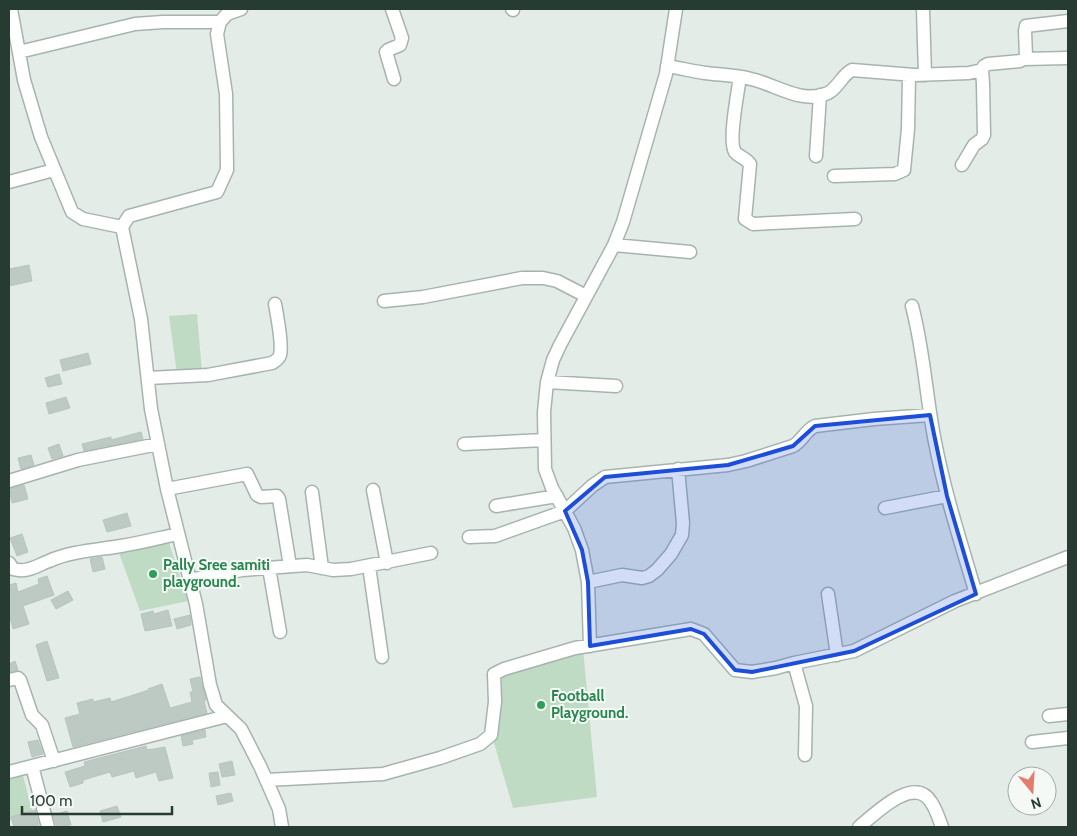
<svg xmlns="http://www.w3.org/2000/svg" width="1077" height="836" font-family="Cabin,sans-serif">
<rect width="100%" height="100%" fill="#e4ece8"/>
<path fill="#c0dbc4" d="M197,314L202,372L177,374L169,316Z
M168,540L188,601L140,611L119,553Z
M583,649L597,797L513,808L492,736L494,674Z
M20,764L33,814L9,821V767Z"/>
<path fill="#bdcac3" stroke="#b7c5be" d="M29,265L32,281L9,286V269Z
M88,353L91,364L63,371L60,360Z
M59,374L62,384L48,387L45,378Z
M66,397L70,408L49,414L46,403Z
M141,432L143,439L84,451L82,444L111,437V440Z
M59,444L63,456L52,459L48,448Z
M31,455L34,465L21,469L18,458Z
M24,485L28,499L12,503L9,489Z
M127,513L131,526L107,532L103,520Z
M22,534L28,552L17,556L10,538Z
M102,557L105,569L93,572L90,559Z
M47,576L54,595L23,606L29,624L13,629L9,614V585L16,583L18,592L39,584L38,579Z
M68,591L73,600L56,609L51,600Z
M168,610L172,626L145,631L141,614L153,611L154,614Z
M190,615L191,625L177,629L174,619Z
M47,641L59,678L47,681L36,645Z
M15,661L18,670L9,672V664Z
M200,677L206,700L204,701L207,713L73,747L65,718L80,714L77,703L93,699V702L110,698L111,702L149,690L148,689L162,684L170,708L192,702L190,692H193L190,679Z
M205,730L206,737L192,740L193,744L183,746L181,736Z
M38,740L43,754L32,757L28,742Z
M146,746L147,750L165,747L173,778L159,781L156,772L136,778L134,771L112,777L110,772L83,780V783L70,787L65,772L85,766L84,762Z
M232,761L235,775L222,777L219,764Z
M218,772L220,785L211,787L209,773Z
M231,793L233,801L218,805L216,796Z
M117,806L121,817L103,822L100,811Z
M35,810L39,826L14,827L11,817Z
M67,811L71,825L57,827L53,815Z"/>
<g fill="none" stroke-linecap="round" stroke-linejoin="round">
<g stroke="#a7b4ae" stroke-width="15">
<path id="minor" d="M11,9L24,80L41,137L72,212L83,219L122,227
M241,9L227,14L220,22L217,34L226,94L227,170L217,192L129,216L122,227L141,319L151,409L167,489L196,604L210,685L216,705L241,729L260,766L279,809L282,827
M392,9L402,38L400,45L388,50L386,52L394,79
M512,9L513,10
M923,9L925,75
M19,52L135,24L163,22H220
M1024,59L1068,58
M667,66C680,68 692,71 705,73C720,75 736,75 751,79C775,84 802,105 828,93C838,88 842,75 852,70L914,75L969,73L982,70L984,66L988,64L1020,61L1024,59L1026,56L1025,31L1026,26L1068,21
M740,77C738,91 728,142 735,152C739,157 746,158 750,164L745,219L753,224L855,219
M816,156L820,95
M962,165L974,145L982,139L984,135L983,84L982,70
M834,176L895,174L904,170L908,129L909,75
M9,182L54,170
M614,245L690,252
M384,301L423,297L522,278H543L557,281L586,296
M912,306C924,351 926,397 935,442C945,494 961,543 976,594
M148,378L208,375L272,363C275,361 279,359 280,355C283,344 277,316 275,304
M547,382L616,386
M464,444L544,440
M9,481L78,460L158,444
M167,489L247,474L257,495L261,497L277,496L279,499L290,566
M373,490L387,563
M312,492L322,568
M496,506L557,496
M885,508L947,496
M469,537L495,536L565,511L592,486L605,477L728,465L746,461L793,446C802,441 806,430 815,426L874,419L930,415
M9,563L13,569C27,573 36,566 49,561C72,551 97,550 121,546C140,543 159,538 178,534
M369,566L382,657
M269,568L280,632
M190,580L242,570L307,565L333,570L351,569L431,553
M588,582L622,575L642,578L649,576L657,570L671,554L682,535L683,523L678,469
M828,594L837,655
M590,646L588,582L582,550L574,528L552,488L545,469L544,412L547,382L553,360L560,345L614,245L623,222L666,74L676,9
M794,663L806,706L805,755
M9,680L18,678L20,680L32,715L42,725L54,761
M1049,716L1068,714
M1032,742L1068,738
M32,766L48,827
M9,772L227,716
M266,780L383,774L440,758L480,744L491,735L495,702L494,674L504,669L575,648L691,629L704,634L735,670L752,672L776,668L794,663L854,651L955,601L1068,557
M859,827C874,815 914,774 931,802C936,809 939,819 942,827"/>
</g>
<use href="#minor" stroke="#fff" stroke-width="12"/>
</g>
<path fill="#1d4ed8" fill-opacity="0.2" stroke="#1d4ed8" stroke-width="4" stroke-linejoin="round" d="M930,415L947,496L976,594L854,651L752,672L735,670L704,634L691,629L590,646L588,582L582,550L565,511L605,477L728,465L793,446L815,426Z"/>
<g fill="#2e9e5b" stroke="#f5f9f6" stroke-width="2">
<circle cx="153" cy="574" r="5"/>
<circle cx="541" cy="705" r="5"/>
</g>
<g text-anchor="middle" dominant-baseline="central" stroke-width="4" stroke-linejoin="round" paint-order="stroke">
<g font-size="15" font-weight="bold" fill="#27864d" stroke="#f5f9f6" text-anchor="start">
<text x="163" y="565">Pally Sree samiti<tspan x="163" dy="17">playground.</tspan></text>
<text x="551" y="696">Football<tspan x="551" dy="17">Playground.</tspan></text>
</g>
</g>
<rect width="1077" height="836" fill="none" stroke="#263c33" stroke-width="20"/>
<g transform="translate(1032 791) rotate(162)"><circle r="24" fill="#f5f9f6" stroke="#a2ada8"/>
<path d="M0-4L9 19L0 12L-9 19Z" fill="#e37c6c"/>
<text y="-8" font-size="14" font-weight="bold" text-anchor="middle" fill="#263c33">N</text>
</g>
<path d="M22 806v8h150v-8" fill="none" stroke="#263c33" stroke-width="2.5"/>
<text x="30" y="806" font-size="15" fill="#263c33" stroke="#f5f9f6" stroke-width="4" paint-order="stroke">100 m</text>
</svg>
